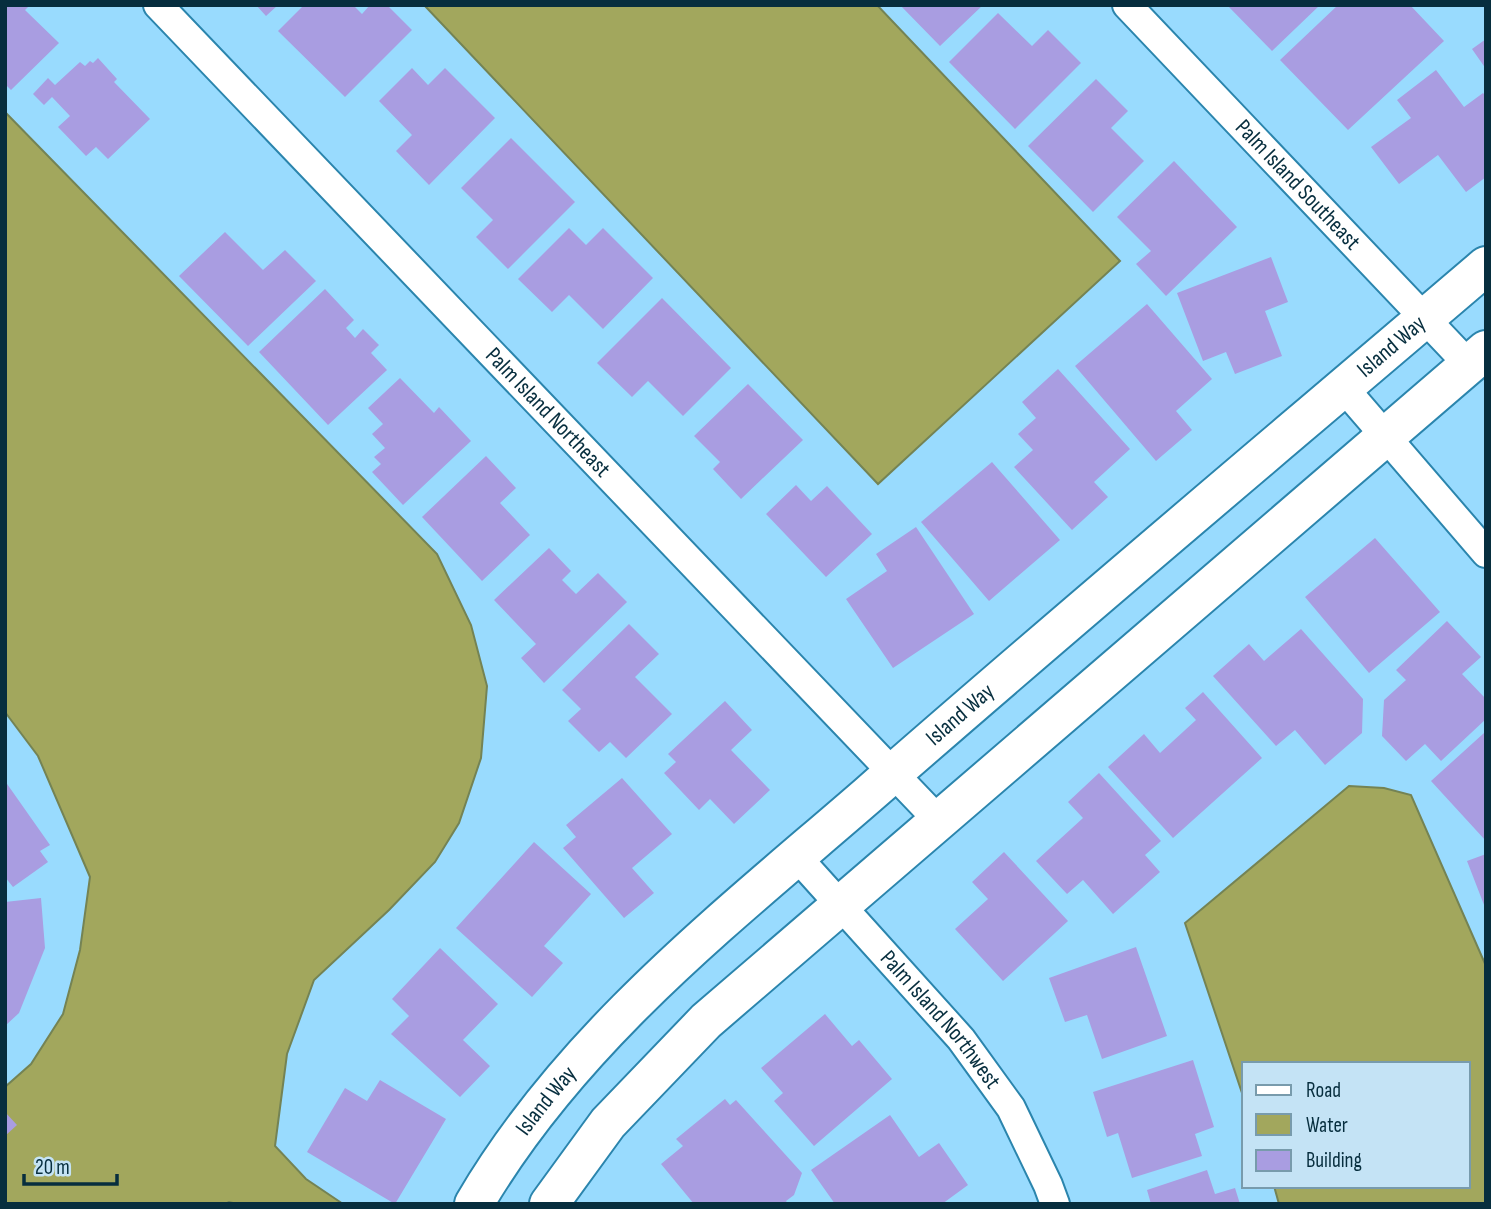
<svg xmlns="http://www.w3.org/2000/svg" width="1491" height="1209" font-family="'Sofia Sans Condensed',sans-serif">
<rect width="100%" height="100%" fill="#99dbfe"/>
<path fill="#a2a75d" stroke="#748354" stroke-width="2" d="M424,5H877L1120,261L878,484Z
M5,112L437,554L471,625L487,686L481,758L459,823L435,862L389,910L314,980L287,1054L275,1146L306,1179L343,1204H237L229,1202L225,1204H5V1087L31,1064L63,1014L80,950L90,877L38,756L5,712Z
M1349,786L1384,788L1411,795L1486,966V1204H1279L1274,1186H1468V1064H1244V1099L1185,923Z"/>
<path fill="#a99de1" d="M5,5H30L25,10L59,43L11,90L5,84Z
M256,5H278L266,16Z
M304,5H353L362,14L370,5H387L412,30L345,97L278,31Z
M900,5H983L940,46Z
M1227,5H1320L1272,51Z
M1338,5H1410L1444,41L1348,130L1280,60Z
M998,13L1032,46L1048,30L1081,63L1015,129L949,62Z
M1486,39V69L1472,49Z
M98,58L117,79L114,82L150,119L108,159L96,147L86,156L58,127L70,116L52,97L44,105L33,94L48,78L55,85L80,62L85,66L90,61L93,63Z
M412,68L428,85L445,68L495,118L429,185L396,151L412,135L379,101Z
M1436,70L1464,107L1483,93L1486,96V177L1466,192L1438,155L1399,184L1371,147L1411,118L1397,100Z
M1096,79L1128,111L1111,128L1144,161L1093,212L1028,146Z
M511,138L575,202L508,269L476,237L493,220L461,188Z
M1174,161L1237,227L1166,296L1136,264L1151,251L1117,217Z
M569,228L586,245L603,228L653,278L603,329L569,295L552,312L518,279Z
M225,232L263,270L285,250L316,281L248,346L179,276Z
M1271,257L1288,302L1265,311L1282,356L1235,374L1226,352L1203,361L1177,293Z
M325,289L354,320L346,328L355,338L363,329L379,345L371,353L387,370L328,425L259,352Z
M662,298L731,368L683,416L648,381L632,397L597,363Z
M1147,304L1212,379L1176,411L1192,430L1156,461L1075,366Z
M1058,369L1130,449L1094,482L1108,497L1072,530L1014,467L1033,450L1018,434L1036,418L1022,402Z
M400,378L434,413L439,407L471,441L403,505L372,472L381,464L374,457L385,448L372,434L383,424L368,408Z
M748,384L803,440L741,499L713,469L720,462L694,436Z
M486,456L516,488L500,503L530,535L482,581L422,517Z
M992,462L1060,540L989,601L921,522Z
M796,485L811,501L827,486L872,534L826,577L766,514Z
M916,527L974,614L893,668L846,599L887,571L876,554Z
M1375,538L1440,612L1369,673L1305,597Z
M549,548L571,571L562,580L576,594L598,573L627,602L544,683L521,658L536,644L494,600Z
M1447,621L1481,657L1462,674L1486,699V719L1441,761L1425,744L1406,761L1382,736L1384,700L1406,680L1396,670Z
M629,624L659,654L635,677L672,714L626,758L610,742L599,752L568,721L581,709L562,690Z
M1301,629L1363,699L1362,733L1325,765L1295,730L1276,746L1213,676L1249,644L1264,661Z
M1203,692L1262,758L1173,838L1108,767L1144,734L1160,753L1196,720L1185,708Z
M725,701L752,730L731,750L770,790L734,824L710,799L699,810L664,773L676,762L668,754Z
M1484,733L1486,735V841L1431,781Z
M1099,773L1161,841L1145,855L1160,872L1113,914L1083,880L1067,894L1036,861L1083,818L1068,802Z
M622,778L672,834L632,868L654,893L624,918L563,848L576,837L566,825Z
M5,781L50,845L40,851L48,862L13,887L5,877Z
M534,842L591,894L544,946L563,963L532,997L456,928Z
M1004,852L1068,921L1003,981L955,929L988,899L972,882Z
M1486,854V910L1467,861Z
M41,898L45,948L19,1013L5,1026V902Z
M1136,947L1167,1036L1102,1059L1087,1015L1065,1022L1049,978Z
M440,948L498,1004L463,1040L490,1066L460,1097L391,1034L409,1016L392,999Z
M825,1014L852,1046L859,1040L892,1079L814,1146L774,1101L783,1093L761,1068Z
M1193,1060L1214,1127L1195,1134L1202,1156L1132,1178L1118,1133L1107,1137L1093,1092Z
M380,1080L446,1119L395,1204L307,1152L345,1088L367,1101Z
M725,1099L730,1105L736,1100L802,1173L794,1195L786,1201L788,1204H694L661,1164L683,1146L676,1139Z
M5,1112L17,1125L5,1136Z
M890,1115L919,1157L939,1143L968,1185L942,1204H835L811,1170Z
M1207,1170L1215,1194L1235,1188L1240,1204H1151L1147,1190Z"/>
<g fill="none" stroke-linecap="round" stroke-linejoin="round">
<g stroke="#2b85ad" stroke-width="32">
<g id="street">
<path id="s1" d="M158,5L938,820"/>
<path id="s2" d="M1127,5L1469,365"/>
<path d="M1343,387L1486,553"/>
<path id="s3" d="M797,857L961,1039L1011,1108L1048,1185L1055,1204"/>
</g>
</g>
<g stroke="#2b85ad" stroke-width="42">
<g id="secondary">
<path id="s4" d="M474,1204C571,1038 725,919 868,795C1072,616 1280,442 1486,266"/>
<path d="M549,1204L608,1123L706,1021L1486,350"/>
</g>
</g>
<use href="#street" stroke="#fff" stroke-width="28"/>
<use href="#secondary" stroke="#fff" stroke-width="38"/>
</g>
<g text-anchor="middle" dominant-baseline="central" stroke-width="5" stroke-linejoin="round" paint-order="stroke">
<g font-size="23" fill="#072e3e" stroke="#c4e3f5">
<text stroke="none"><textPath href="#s2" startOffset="248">Palm Island Southeast</textPath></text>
<text stroke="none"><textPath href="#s4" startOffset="1260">Island Way</textPath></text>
<text stroke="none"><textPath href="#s1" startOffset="564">Palm Island Northeast</textPath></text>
<text stroke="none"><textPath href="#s4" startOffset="693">Island Way</textPath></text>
<text stroke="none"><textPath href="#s3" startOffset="217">Palm Island Northwest</textPath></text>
<text stroke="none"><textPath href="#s4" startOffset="126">Island Way</textPath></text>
</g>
</g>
<rect width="1491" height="1209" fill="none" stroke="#072e3e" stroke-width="14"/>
<rect x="1242" y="1062" width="228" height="126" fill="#c4e3f5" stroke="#789bac" stroke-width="2"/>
<rect x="1256" y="1085" width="35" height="10" fill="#ffffff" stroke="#789bac" stroke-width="2"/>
<text x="1306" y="1097" font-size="21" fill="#072e3e">Road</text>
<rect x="1256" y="1114" width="35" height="21" fill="#a2a75d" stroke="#789bac" stroke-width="2"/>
<text x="1306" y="1132" font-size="21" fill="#072e3e">Water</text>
<rect x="1256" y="1150" width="35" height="21" fill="#a99de1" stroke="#789bac" stroke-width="2"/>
<text x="1306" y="1167" font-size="21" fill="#072e3e">Building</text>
<path d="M24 1174v10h93v-10" fill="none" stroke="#072e3e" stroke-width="3.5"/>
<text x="35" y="1174" font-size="21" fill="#072e3e" stroke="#c4e3f5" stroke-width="5" paint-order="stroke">20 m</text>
</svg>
